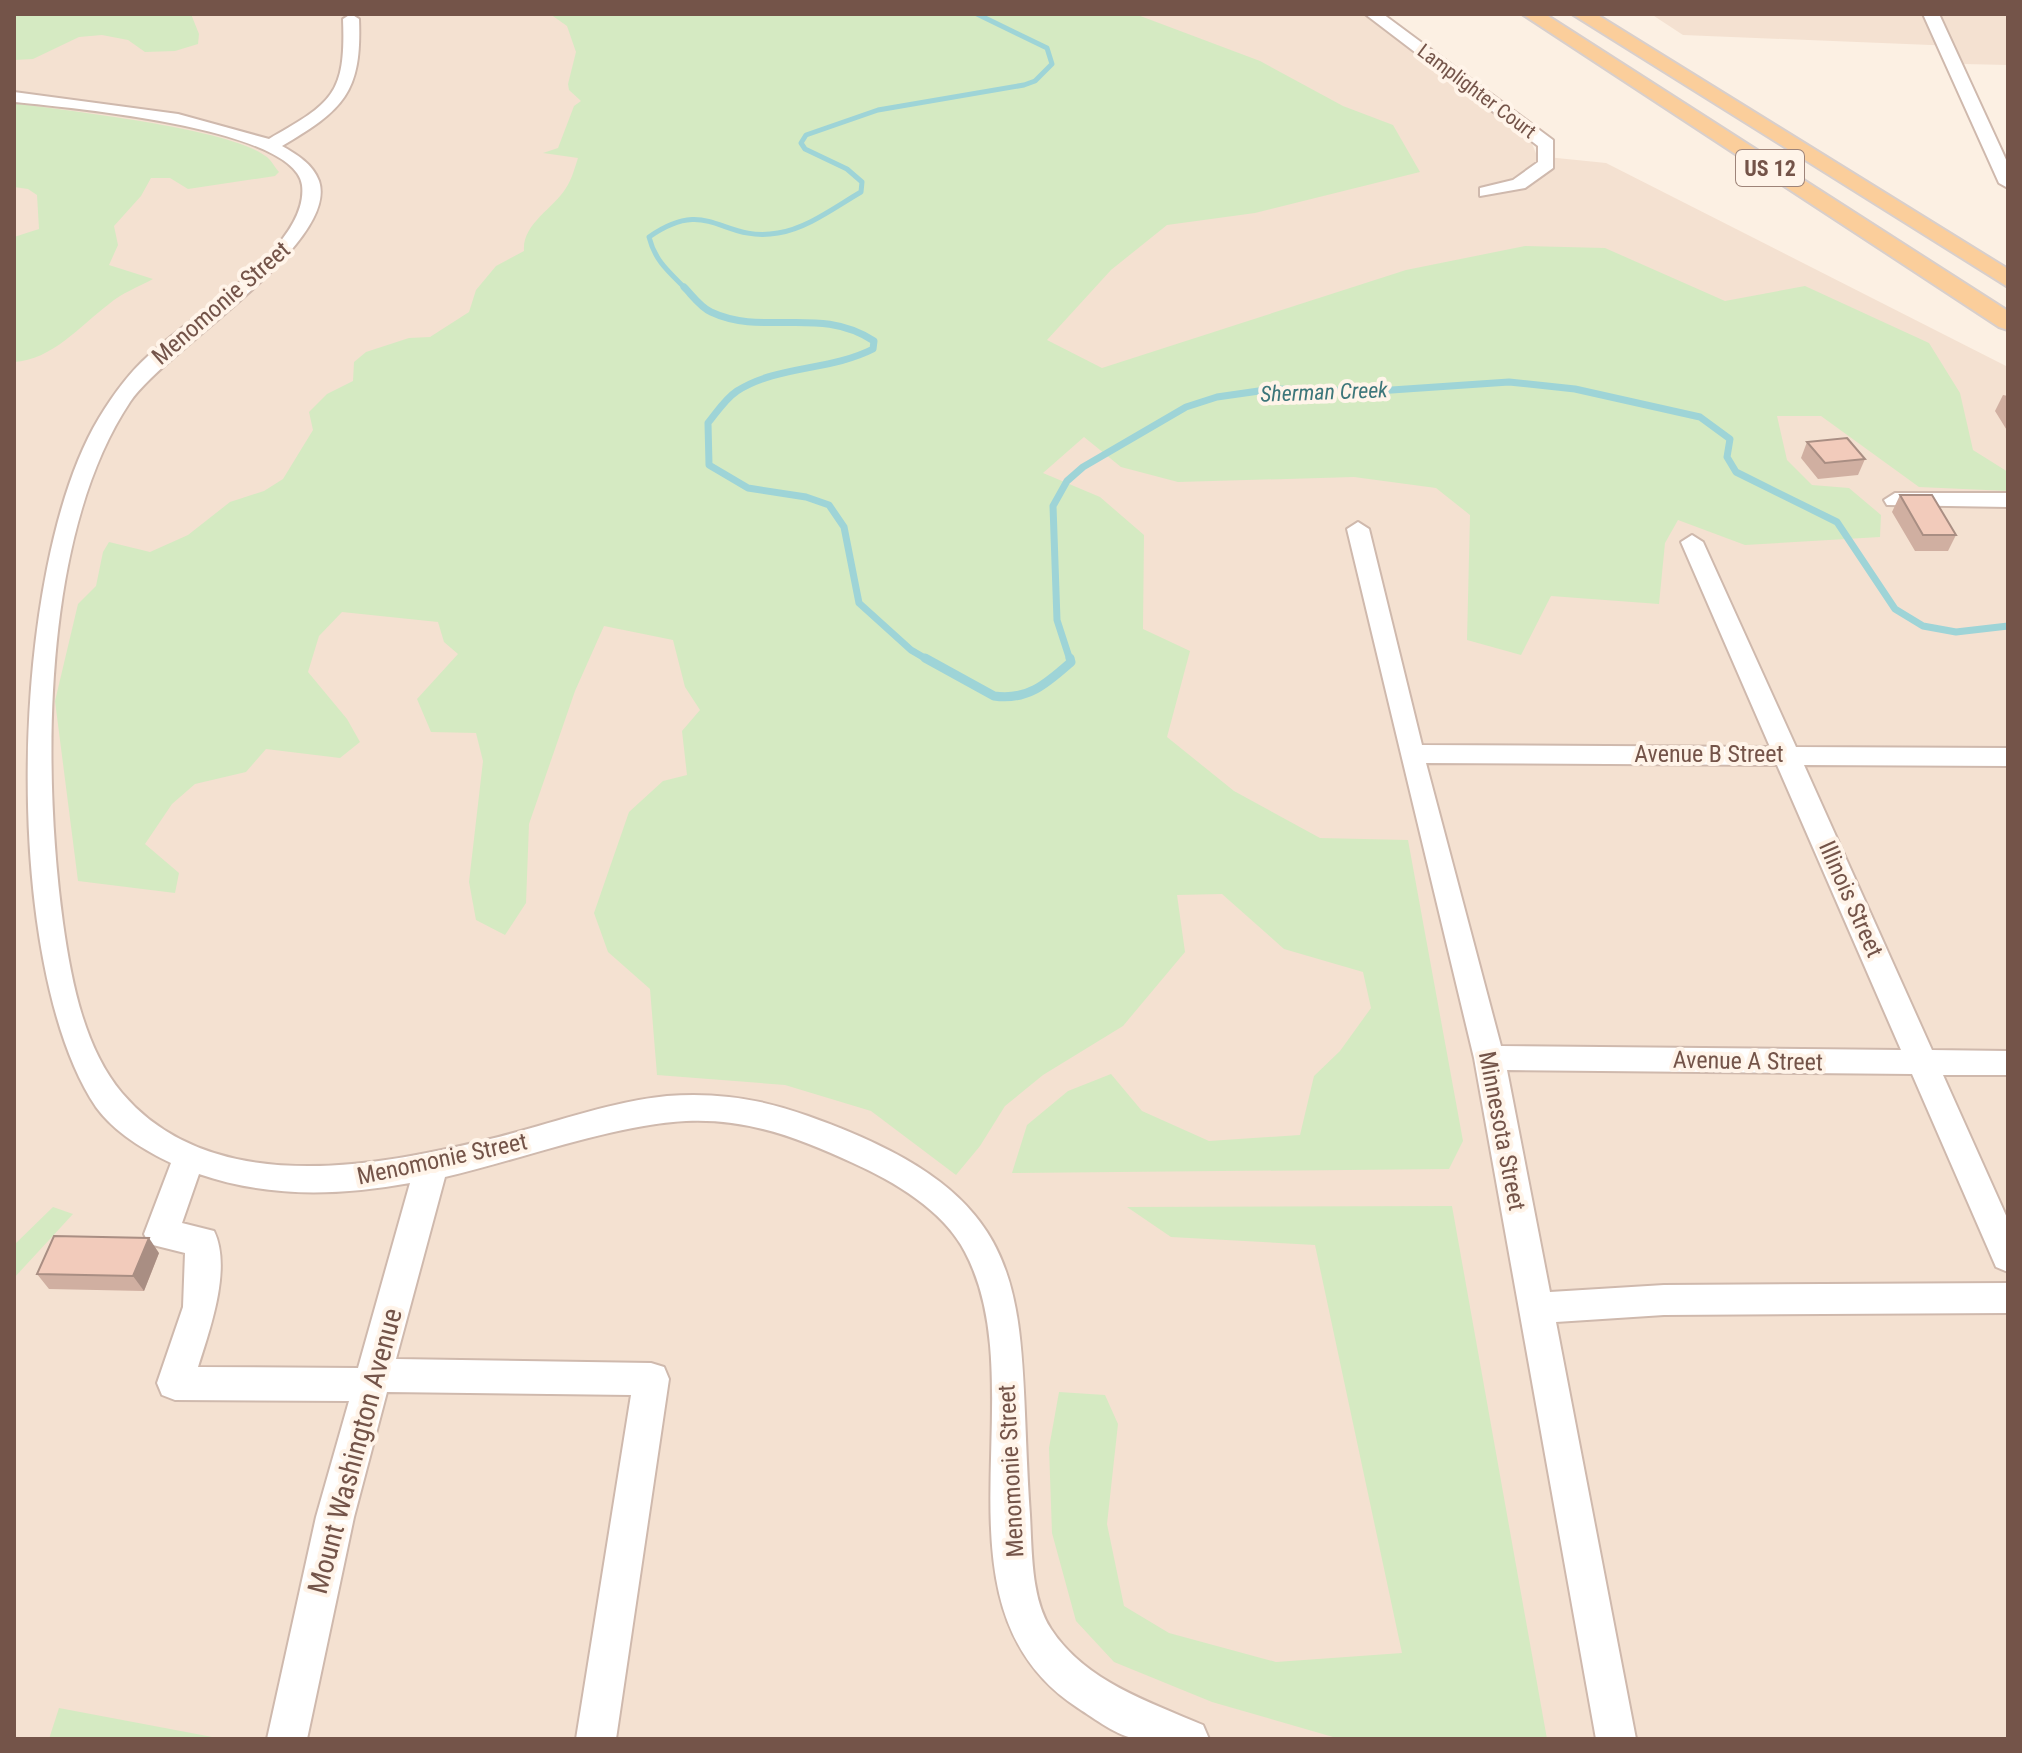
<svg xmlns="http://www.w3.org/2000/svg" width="2022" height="1753" font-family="'Roboto Condensed',sans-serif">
<rect width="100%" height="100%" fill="#fcf0e3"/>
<path fill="#f4e1d1" d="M14,14H1362L1529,136L1537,156L1606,163L2008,367V1739H14Z
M1651,14H2008V65L1964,64L1955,46L1683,35Z"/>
<path fill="#d5eac2" d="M14,14H191L199,34L198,44L175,51L145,52L128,40L102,35L79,37L33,59L14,60Z
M550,14H1135L1260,61L1343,106L1393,125L1420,172L1255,213L1167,225L1111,270L1047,340L1102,368L1406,270L1525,246L1605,248L1725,301L1805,286L1929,343L1960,393L1973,450L2008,472V491L1919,487L1821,416H1777L1787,460L1812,485L1849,488L1881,515L1880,537L1745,545L1678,520L1665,543L1659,604L1551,596L1521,655L1467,640L1470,515L1436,488L1354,477L1178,482L1121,467L1084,437L1043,473L1100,497L1144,535L1143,629L1190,651L1167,737L1234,791L1320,838L1408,840L1463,1141L1449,1169L1012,1173L1027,1125L1068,1091L1111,1074L1142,1111L1209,1141L1300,1135L1314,1076L1340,1051L1371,1008L1363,972L1284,949L1222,894L1177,895L1185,952L1123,1026L1043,1075L1005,1106L980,1146L956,1175L871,1111L785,1085L657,1075L650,989L608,952L594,913L629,812L663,781L687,775L682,731L700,710L685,687L673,640L604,626L575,691L529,824L526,903L505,935L476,920L469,882L483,761L476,733L431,732L417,699L458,654L444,642L438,622L342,612L319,636L308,672L347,719L360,742L340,758L266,749L246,772L195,784L172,804L145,844L179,873L175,893L78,881L55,701L78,604L96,586L103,552L109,542L150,552L188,535L230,502L264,491L283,479L313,430L309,412L327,394L353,381L354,362L366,352L409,338L430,337L469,312L476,290L496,266L524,251C522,224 553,209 566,188C572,179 575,167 578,158L543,153L558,148L574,106L581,101L569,90L568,84L576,52L567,26Z
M14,103C67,111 230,128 267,157C272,161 275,168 279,172L275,176L188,189L170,178H151L141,196L114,226L118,245L109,265L153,279C138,287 122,293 109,304C80,326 52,360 14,362V237L39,229L37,195L28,189L14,187Z
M1452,1206L1547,1739H1340L1212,1702L1114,1662L1076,1621L1052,1533L1049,1448L1059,1392L1105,1395L1118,1424L1107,1524L1124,1606L1169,1633L1276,1662L1402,1653L1315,1245L1171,1237L1127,1207Z
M53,1207L73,1214L14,1278V1245Z
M59,1708L223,1739H49Z"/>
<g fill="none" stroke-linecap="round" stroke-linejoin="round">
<path stroke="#9ed4d7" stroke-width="5" d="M686,289C669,272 655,261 649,237C709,195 721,243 778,233C808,228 835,207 861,192L862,182L847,169L805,149L801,143L806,135L878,110L1024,85L1035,81L1052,64L1047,48L977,14"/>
<path stroke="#9ed4d7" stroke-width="7" d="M684,287C692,295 700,307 711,312C764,337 820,305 874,341L873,349C830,371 778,365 737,391C725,399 717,412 708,423L709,465L748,488L806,497L829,505L844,527L859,603L911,650L928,660
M1070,660L1057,620L1053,506L1067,481L1083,467L1186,407L1217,397L1273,389L1377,391L1509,382L1575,389L1700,417L1730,439L1727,457L1736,472L1837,522L1895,609L1923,626L1956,632L2008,626"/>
<path stroke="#9ed4d7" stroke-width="9" d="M925,658L994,696C1028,701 1047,683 1071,662L1070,658"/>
<g stroke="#cfb9ad" stroke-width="4">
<path id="minor" d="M351,14L359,19C362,93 343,110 282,146C296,154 313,164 319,181C340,244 165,350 130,402C42,534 42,769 63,923C71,980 84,1048 122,1093C211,1198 375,1167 490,1139C548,1125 608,1102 667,1096C716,1092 762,1099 808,1116C1050,1202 1015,1297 1030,1515C1032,1551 1031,1599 1051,1629C1085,1681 1149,1702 1203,1725L1209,1739C1187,1739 1159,1743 1137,1739C1117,1736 1095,1719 1078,1708C922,1607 1038,1390 965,1252C943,1210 895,1182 853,1163C799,1138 747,1118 686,1121C612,1125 519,1160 445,1177L396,1359L651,1363L664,1367L669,1379L616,1739H576L631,1395L387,1392L354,1517L307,1739H267L316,1517L349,1401L175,1400L162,1395L157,1383L183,1307L185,1253L149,1244L144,1234L171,1163C144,1150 114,1132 96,1107C0,964 9,567 99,418C113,395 128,374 148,356C188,317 310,248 302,185C294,127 63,107 14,102V92L178,114L269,139C332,103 346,95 343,19ZM199,1174C269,1198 338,1196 410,1183L358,1368L198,1367C210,1329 232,1268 214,1231L182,1223Z
M1365,14H1383L1553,140V168L1525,188L1480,196V188L1513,180L1538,162V146Z
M1923,14H1939L2008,164V188L1999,183Z
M1895,493H2008V507L1887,505L1884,500Z
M1358,522L1369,529L1422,745L1770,747L1681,542L1692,535L1703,542L1796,747L2008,748V766L1804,765L1932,1050L2008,1051V1075H1943L2008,1220V1272L1996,1267L1912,1074L1507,1070L1550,1292L1664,1285L2008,1283V1313L1664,1315L1556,1322L1636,1739H1596L1474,1058L1347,529ZM1426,763L1777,765L1901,1050L1501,1046Z"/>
</g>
<g stroke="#d8cfcc" stroke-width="4">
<path id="major" d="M1522,14H1545L2008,311V330L1999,327Z
M1572,14H1596L2008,269V287Z"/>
</g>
<use href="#minor" fill="#fff" fill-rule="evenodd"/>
<use href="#major" fill="#fbce9b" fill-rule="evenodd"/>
</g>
<path fill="#d0afa1" d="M2003,395L2008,396V432L1995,411Z
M1807,442L1865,459L1858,475L1818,479L1801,458Z
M1900,495L1956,535L1948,551H1915L1892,512Z
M159,1253L144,1291L49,1289L37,1274Z"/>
<path fill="#a98e83" d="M149,1238L159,1253L144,1291L133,1276Z"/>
<path fill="#f2cbbb" stroke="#a98e83" stroke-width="2" d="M1847,438L1865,459L1825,463L1807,442Z
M1900,495H1932L1956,535H1923Z
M54,1236L149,1238L133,1276L37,1274Z"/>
<g text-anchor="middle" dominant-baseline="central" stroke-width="8" stroke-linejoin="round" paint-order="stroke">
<g font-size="20" fill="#745449" stroke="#fff4e9">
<text transform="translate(1477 91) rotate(37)">Lamplighter Court</text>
</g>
<rect fill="#fff4e9" stroke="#9e8479" stroke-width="2" x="1736" y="150" width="68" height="36" rx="6"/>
<g font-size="22" font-weight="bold" fill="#745449">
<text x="1770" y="168">US 12</text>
</g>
<g font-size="22" font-style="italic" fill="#3c767a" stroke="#fff4e9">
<text transform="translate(1324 392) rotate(-2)">Sherman Creek</text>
</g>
<g font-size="24" fill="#745449" stroke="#fff4e9">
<text transform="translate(221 303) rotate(-41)">Menomonie Street</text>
<text x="1709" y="754">Avenue B Street</text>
<text transform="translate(1851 899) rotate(66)">Illinois Street</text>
<text transform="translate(1748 1061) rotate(1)">Avenue A Street</text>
<text transform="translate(1502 1131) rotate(79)">Minnesota Street</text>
<text transform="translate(442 1159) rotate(-12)">Menomonie Street</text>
<text transform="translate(1011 1471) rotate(-93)">Menomonie Street</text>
</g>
<g font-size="28" fill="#745449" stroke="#fff4e9">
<text transform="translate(355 1451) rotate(-75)">Mount Washington Avenue</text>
</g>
</g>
<rect width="2022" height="1753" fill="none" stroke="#745449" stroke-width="32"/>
</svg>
